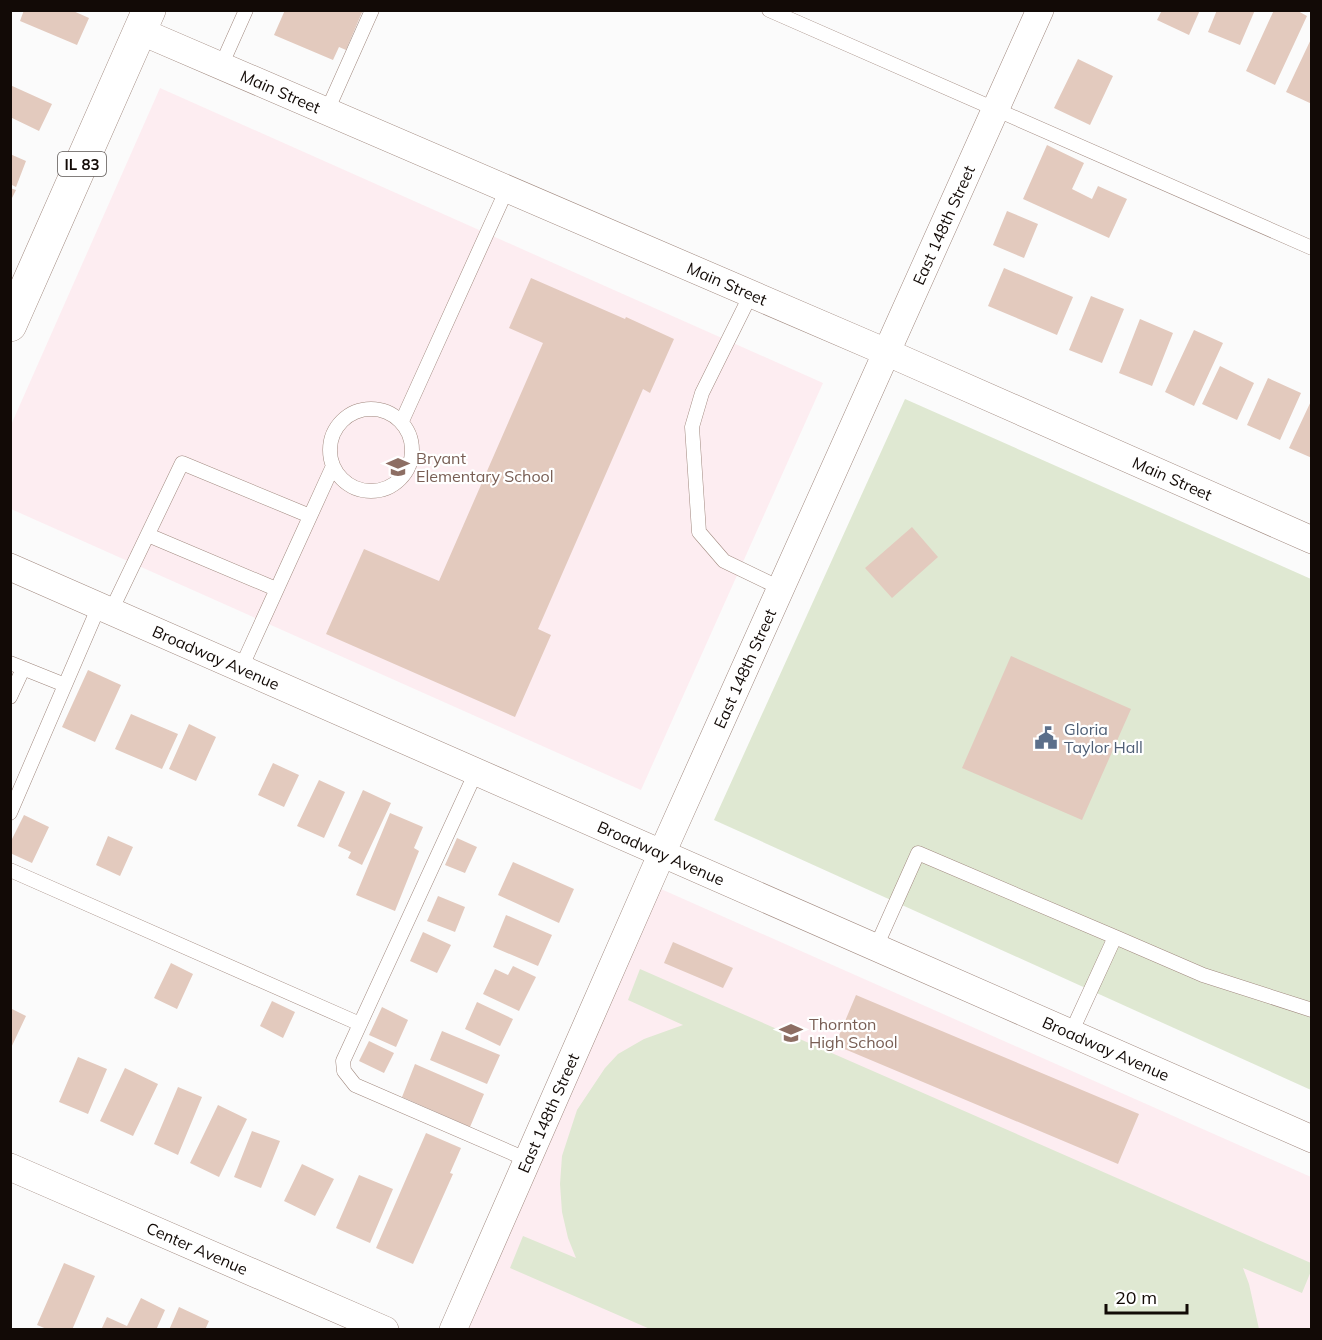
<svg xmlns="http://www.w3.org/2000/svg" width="1322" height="1340" font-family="Mulish,sans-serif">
<rect width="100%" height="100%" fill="#fbfbfb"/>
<path fill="#fdedf1" d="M160,88L823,383L641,790L11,509V425Z
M661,889L1311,1177V1329L465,1330Z"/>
<path fill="#dfe8d2" d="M905,399L1311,579V1090L714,820Z
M640,969L1311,1263V1271L1302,1293L1243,1268L1249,1284L1259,1329H650L510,1268L523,1236L576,1258L568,1238L562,1212L560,1184L562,1156L577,1110L605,1068L618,1054L644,1039L683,1025L628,1000Z"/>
<path fill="#e3cabe" d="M24,10H71L89,18L77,45L20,21Z
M285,10H363L346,50L339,47L333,60L274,35Z
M1162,10H1200L1189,35L1157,20Z
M1217,10H1255L1240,45L1208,32Z
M1274,10H1296L1307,16L1275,85L1246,71Z
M1312,37V104L1286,92Z
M1078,59L1113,76L1090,125L1054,108Z
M10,85L52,104L39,131L10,117Z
M1047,145L1084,163L1072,189L1092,199L1098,186L1127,199L1109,238L1023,199Z
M10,154L26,161L16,187L10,184Z
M10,188L16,190L10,202Z
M1007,211L1038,224L1024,258L993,245Z
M1004,268L1073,297L1057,335L988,306Z
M531,278L625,319L626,317L674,339L650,393L643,389L538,629L551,635L515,717L326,634L364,549L439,581L543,343L509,328Z
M1091,296L1124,309L1102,363L1069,350Z
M1140,319L1173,333L1152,386L1119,373Z
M1194,330L1223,343L1194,406L1165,392Z
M1220,366L1254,383L1237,420L1202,404Z
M1268,378L1301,393L1280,440L1247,425Z
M1312,399V458L1289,448Z
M912,527L938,557L892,598L865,568Z
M1011,656L1131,709L1082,820L962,768Z
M88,670L121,685L95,742L62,727Z
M131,714L178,734L162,769L115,749Z
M189,724L216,737L196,781L169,769Z
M273,763L299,775L284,807L258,795Z
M319,780L345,792L324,838L297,826Z
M363,790L391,803L362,865L348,858L351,852L338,846Z
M390,813L423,827L414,848L419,851L395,911L356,895Z
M24,815L49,827L32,863L10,853V843Z
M108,836L133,847L120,876L96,865Z
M457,838L477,847L465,873L445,865Z
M513,862L574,889L559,923L498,895Z
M438,896L465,907L455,932L427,921Z
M506,915L552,935L538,966L493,947Z
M423,932L451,945L437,973L410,961Z
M673,942L733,968L723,988L664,963Z
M171,963L193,974L177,1009L154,998Z
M513,966L536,977L519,1011L483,994L495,969L508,975Z
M856,995L1139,1114L1118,1164L835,1045Z
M272,1001L295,1012L283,1038L260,1026Z
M477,1002L513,1019L500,1046L465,1029Z
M382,1007L408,1020L396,1047L369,1035Z
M10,1008L26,1016L10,1050Z
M442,1031L500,1055L487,1084L430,1060Z
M369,1041L394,1053L384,1073L359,1061Z
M78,1057L107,1069L88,1114L59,1102Z
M415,1064L484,1094L470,1127L402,1097Z
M125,1068L158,1084L133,1136L100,1121Z
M178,1087L202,1097L178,1155L154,1144Z
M218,1105L247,1119L219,1177L190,1163Z
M252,1131L280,1141L261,1188L234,1177Z
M426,1133L461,1148L450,1173L453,1174L413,1264L376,1248Z
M302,1164L334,1179L315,1216L284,1201Z
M359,1175L393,1189L370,1243L336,1228Z
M64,1263L95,1276L72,1330H49L37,1325Z
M141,1298L165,1310L156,1330H101L107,1317L127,1326Z
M179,1307L209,1321L205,1330H169Z"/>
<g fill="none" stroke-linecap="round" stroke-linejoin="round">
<g stroke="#a0887e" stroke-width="15">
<path id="service" d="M769,10L1312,248
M221,66L246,10
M327,111L372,10
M751,294L702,393L692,427L699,532L724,561L780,588
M330 450a41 41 0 1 1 82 0a41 41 0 1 1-82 0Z
M402,421L507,189
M148,535L276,589
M111,611L182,463L310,516
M10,663L65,685
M241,668L333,466
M10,697L23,669
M476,772L343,1061L344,1071L355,1085L528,1160
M10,813L99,606
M10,870L360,1024
M1115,937L1203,975L1312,1010
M876,947L918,853L1115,937L1071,1033"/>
</g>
<g stroke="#a0887e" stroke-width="28">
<g id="minor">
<path id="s1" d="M140,31L886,352L1312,540"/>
<path id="s2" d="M10,567L1312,1139"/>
<path id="s3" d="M10,1167L385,1330"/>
<path id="s4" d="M453,1330L662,853L1040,10"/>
</g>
</g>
<g stroke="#a0887e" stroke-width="34">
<path id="primary" d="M10,325L149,10"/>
</g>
<use href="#service" stroke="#fff" stroke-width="14"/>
<use href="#minor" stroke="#fff" stroke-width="27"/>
<use href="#primary" stroke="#fff" stroke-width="33"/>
</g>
<defs>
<g id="school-bare" transform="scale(1.8)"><path d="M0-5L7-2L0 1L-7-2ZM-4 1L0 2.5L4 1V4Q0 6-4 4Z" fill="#8d6e63" stroke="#fff" stroke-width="2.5" paint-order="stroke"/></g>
<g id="civic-bare" transform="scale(1.8)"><path d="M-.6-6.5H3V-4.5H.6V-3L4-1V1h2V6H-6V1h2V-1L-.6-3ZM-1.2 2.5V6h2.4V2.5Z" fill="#5c6f8a" stroke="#fff" stroke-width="2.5" paint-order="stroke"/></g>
</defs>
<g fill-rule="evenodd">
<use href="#school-bare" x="398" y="467"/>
<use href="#civic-bare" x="1046" y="738"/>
<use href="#school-bare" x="791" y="1033"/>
</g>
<g text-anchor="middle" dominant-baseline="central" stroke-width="4.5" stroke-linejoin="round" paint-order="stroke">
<rect fill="#fff" stroke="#595451" stroke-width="1.5" x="58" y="152" width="48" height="24" rx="4.5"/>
<g font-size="15" font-weight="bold" fill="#120a06">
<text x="82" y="164">IL 83</text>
</g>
<g font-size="16" fill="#120a06" stroke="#fff">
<text stroke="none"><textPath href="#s1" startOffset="153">Main Street</textPath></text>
<text stroke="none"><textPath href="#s4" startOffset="1209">East 148th Street</textPath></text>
<text stroke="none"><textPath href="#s1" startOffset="639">Main Street</textPath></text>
<text stroke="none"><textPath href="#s1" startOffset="1125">Main Street</textPath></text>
<text stroke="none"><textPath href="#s2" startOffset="225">Broadway Avenue</textPath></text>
<text stroke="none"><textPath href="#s4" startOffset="723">East 148th Street</textPath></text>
<text stroke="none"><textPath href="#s2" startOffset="711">Broadway Avenue</textPath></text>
<text stroke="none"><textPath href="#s2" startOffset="1197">Broadway Avenue</textPath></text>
<text stroke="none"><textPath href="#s4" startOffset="237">East 148th Street</textPath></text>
<text stroke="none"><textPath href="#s3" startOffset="204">Center Avenue</textPath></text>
</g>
<g font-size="16" fill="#785e54" stroke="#fff" text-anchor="start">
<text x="416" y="458">Bryant<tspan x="416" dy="18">Elementary School</tspan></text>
<text x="809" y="1024">Thornton<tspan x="809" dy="18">High School</tspan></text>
</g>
<g font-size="16" fill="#4e5e75" stroke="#fff" text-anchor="start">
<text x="1064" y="729">Gloria<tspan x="1064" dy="18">Taylor Hall</tspan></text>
</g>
</g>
<rect width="1322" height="1340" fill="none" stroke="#120a06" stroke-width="24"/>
<path d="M1106 1304v9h81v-9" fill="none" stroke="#120a06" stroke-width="3"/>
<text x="1115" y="1304" font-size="18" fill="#120a06" stroke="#ffffff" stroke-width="4.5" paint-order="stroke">20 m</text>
</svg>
